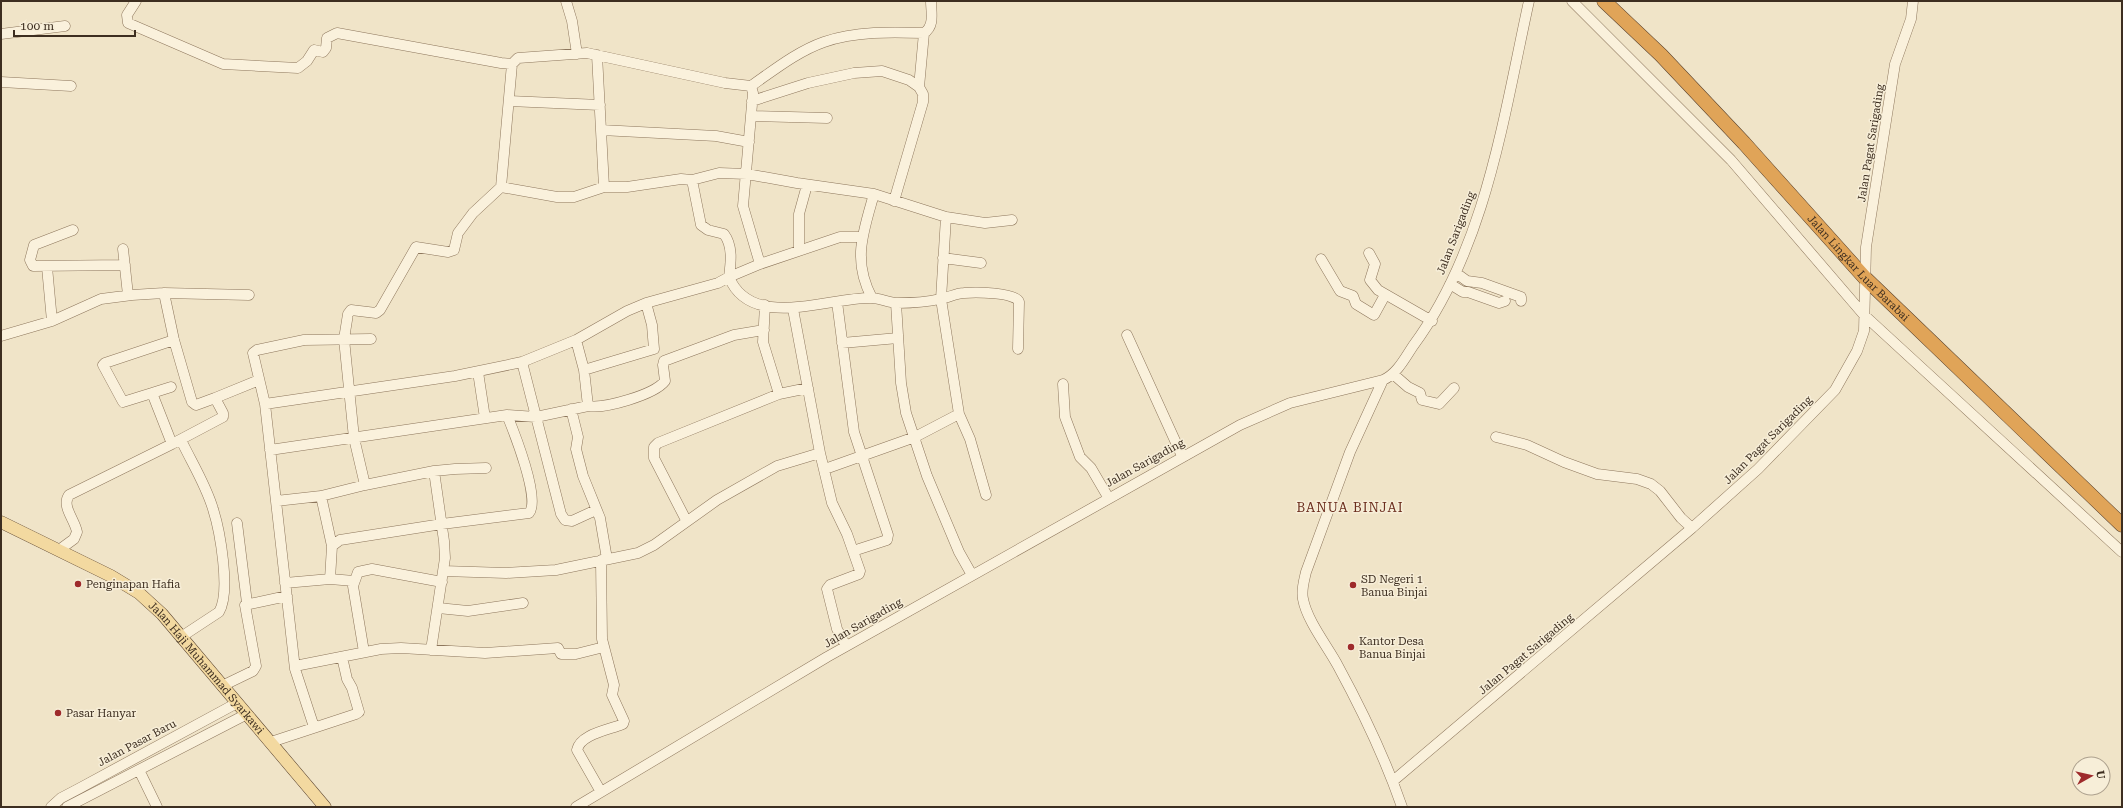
<svg xmlns="http://www.w3.org/2000/svg" width="2123" height="808" font-family="'Roboto Serif',serif">
<rect width="100%" height="100%" fill="#f0e4c8"/>
<g fill="none" stroke-linecap="round" stroke-linejoin="round">
<g stroke="#8d765c" stroke-width="11">
<path id="minor" d="M136,1L127,15L128,23L223,64L298,68L307,61L314,50L323,52L326,48L327,38L337,33L501,63L512,64L518,58L587,53L725,83L751,86L753,93L743,206L760,264L729,277
M566,1L572,21L577,54
M1572,1L1731,160L1864,315L2122,552
M1,34L65,26
M597,55L604,187
M1,82L71,86
M751,86C774,70 798,51 824,42C855,31 892,32 924,33
M919,87L924,33C935,26 931,12 931,1
M509,101L600,105
M752,101L808,83L854,73L882,71L909,80L919,87L923,94V102L894,201
M751,116L827,118
M601,130L716,136L749,142
M692,180L701,225L708,230L724,234C733,246 731,262 729,277
M501,187L512,64
M946,217L985,223L1012,220
M73,230L34,245L30,260L33,266L125,265
M123,249L128,295
M799,249V214L807,185
M1369,253L1375,264L1370,280L1378,290L1432,321
M943,258L981,263
M1321,259L1340,291L1353,296L1356,304L1374,315L1385,295
M760,264L840,237H862
M47,267L52,321
M1456,273L1467,281L1482,283L1521,297V301
M1450,284L1463,292H1468L1499,303L1505,301
M872,298C852,260 863,233 874,194
M837,302L854,432L888,535L887,540L853,551
M896,303L901,383L906,413L927,476L959,552L972,575
M765,305L763,342L779,394L808,388
M793,309L820,453
M1127,335L1182,456
M1,336L52,321L101,299L132,295L164,293L249,295
M842,343L898,338
M522,362L561,514L565,520L572,521L596,510
M584,370L654,349L652,325L646,303
M478,372L485,418
M1393,374L1408,387L1420,393L1422,400L1439,404L1454,388
M1383,380L1350,452L1306,572C1304,581 1301,590 1303,599C1307,621 1328,647 1338,666C1363,712 1385,758 1402,807
M1063,384L1065,417L1080,457L1091,468L1108,497
M171,387L152,393L172,444
M152,393L123,402L103,365L105,363L174,340
M215,398L259,380
M265,404L455,376L522,362L576,340L627,311L646,303L718,283L729,277C751,331 829,297 871,298C880,298 889,303 898,303C911,303 927,302 940,299C948,298 956,293 964,293C974,292 1016,292 1019,302L1018,349
M588,406C604,409 654,395 665,381L663,365L664,361L734,335L764,330
M571,409L578,437L576,449L583,476L600,518L607,559
M1496,437L1527,445L1564,462L1597,474L1637,479L1651,484L1660,491L1681,518L1692,528
M181,440C192,463 206,485 213,509C220,531 231,592 219,612L181,637
M270,450L507,415L536,417L588,406L584,370L576,340
M825,469L915,437L959,414
M365,485L354,438L344,339L348,314L351,310L376,313L380,310L416,247L448,252L454,250L458,233L473,213L501,187L557,197H574L604,187H627L681,179L692,180L719,173L747,174L797,183L874,194L946,217L941,299L959,414L970,439L986,495
M321,496L332,546
M276,501L321,496L365,485L434,471L455,469L486,468
M686,520L654,458V447L658,443L779,394
M237,523L247,603
M59,550L74,539L77,532C75,520 61,506 69,495L172,444L223,417V413L215,398L196,405L192,402L174,340L164,293
M443,571L506,573L556,570L638,553L654,545L717,500L777,466L820,453L832,503L847,534L860,571L859,574L830,585L827,589L837,629L846,646
M330,579L332,546L340,540L442,524L529,513C541,500 514,432 507,415
M285,583L330,579L354,581
M438,608L468,611L523,603
M431,650L445,558L444,541L434,471
M364,652L353,586L358,572L372,569L442,582
M295,666L381,649L401,648L485,653L558,648L561,654H576L604,647
M222,686L253,671L256,666L245,605L287,596
M314,727L295,669L265,404L253,353L257,350L304,340L371,339
M271,742L356,714L359,712L352,688L347,679L342,657
M139,770L157,807
M1393,781L1692,528L1758,469L1835,390L1857,351L1864,331L1866,247L1895,64L1911,19L1913,1
M601,792L577,750C580,734 609,730 623,724L624,721L612,695L614,685L602,639L601,560
M51,807L61,798L80,788L237,703
M67,807L247,714
M576,807L827,657L1240,425L1290,403L1383,380C1397,374 1405,358 1413,346C1486,247 1503,119 1529,1"/>
</g>
<g stroke="#5b4430" stroke-width="13">
<g id="major">
<path id="s1" d="M1,522L111,576L139,593L162,614L325,807"/>
</g>
</g>
<g stroke="#5b4430" stroke-width="15">
<g id="highway">
<path id="s2" d="M1604,1L1661,55L1744,143L1865,278L2122,525"/>
</g>
</g>
<use href="#minor" stroke="#faf1dc" stroke-width="10"/>
<use href="#major" stroke="#f3d9a0" stroke-width="12"/>
<use href="#highway" stroke="#e0a458" stroke-width="14"/>
</g>
<g fill="#9e2a2b" stroke="#f7eed8" stroke-width="1.5">
<circle cx="78" cy="584" r="4"/>
<circle cx="1353" cy="585" r="4"/>
<circle cx="1351" cy="647" r="4"/>
<circle cx="58" cy="713" r="4"/>
</g>
<g text-anchor="middle" dominant-baseline="central" stroke-width="3" stroke-linejoin="round" paint-order="stroke">
<g font-size="11" fill="#3d2e20" stroke="#f7eed8">
<text transform="translate(1871 143) rotate(-81)">Jalan Pagat Sarigading</text>
<text transform="translate(1456 233) rotate(-69)">Jalan Sarigading</text>
<text stroke="none"><textPath href="#s2" startOffset="369">Jalan Lingkar Luar Barabai</textPath></text>
<text transform="translate(1768 440) rotate(-45)">Jalan Pagat Sarigading</text>
<text transform="translate(1145 463) rotate(-29)">Jalan Sarigading</text>
<text transform="translate(863 623) rotate(-30)">Jalan Sarigading</text>
<text transform="translate(1526 654) rotate(-40)">Jalan Pagat Sarigading</text>
<text stroke="none"><textPath href="#s1" startOffset="256">Jalan Haji Muhammad Syarkawi</textPath></text>
<text transform="translate(137 743) rotate(-28)">Jalan Pasar Baru</text>
</g>
<g font-size="11" fill="#3d2e20" stroke="#f7eed8" text-anchor="start">
<text x="1361" y="579">SD Negeri 1<tspan x="1361" dy="13">Banua Binjai</tspan></text>
<text x="86" y="584">Penginapan Hafia</text>
<text x="1359" y="641">Kantor Desa<tspan x="1359" dy="13">Banua Binjai</tspan></text>
<text x="66" y="713">Pasar Hanyar</text>
</g>
<g font-size="13" letter-spacing="1" fill="#6b2e1e" stroke="#f7eed8">
<text x="1350" y="507">BANUA BINJAI</text>
</g>
</g>
<rect width="2123" height="808" fill="none" stroke="#3d2e20" stroke-width="4"/>
<g transform="translate(2091 776) rotate(82)"><circle r="19" fill="#f7eed8" stroke="#ada18e"/>
<path d="M0-3L7 15L0 10L-7 15Z" fill="#9e2a2b"/>
<text y="-6" font-size="11" font-weight="bold" text-anchor="middle" fill="#3d2e20">U</text>
</g>
<path d="M14 30v6h121v-6" fill="none" stroke="#3d2e20" stroke-width="2"/>
<text x="20" y="30" font-size="12" fill="#3d2e20" stroke="#f7eed8" stroke-width="3" paint-order="stroke">100 m</text>
</svg>
